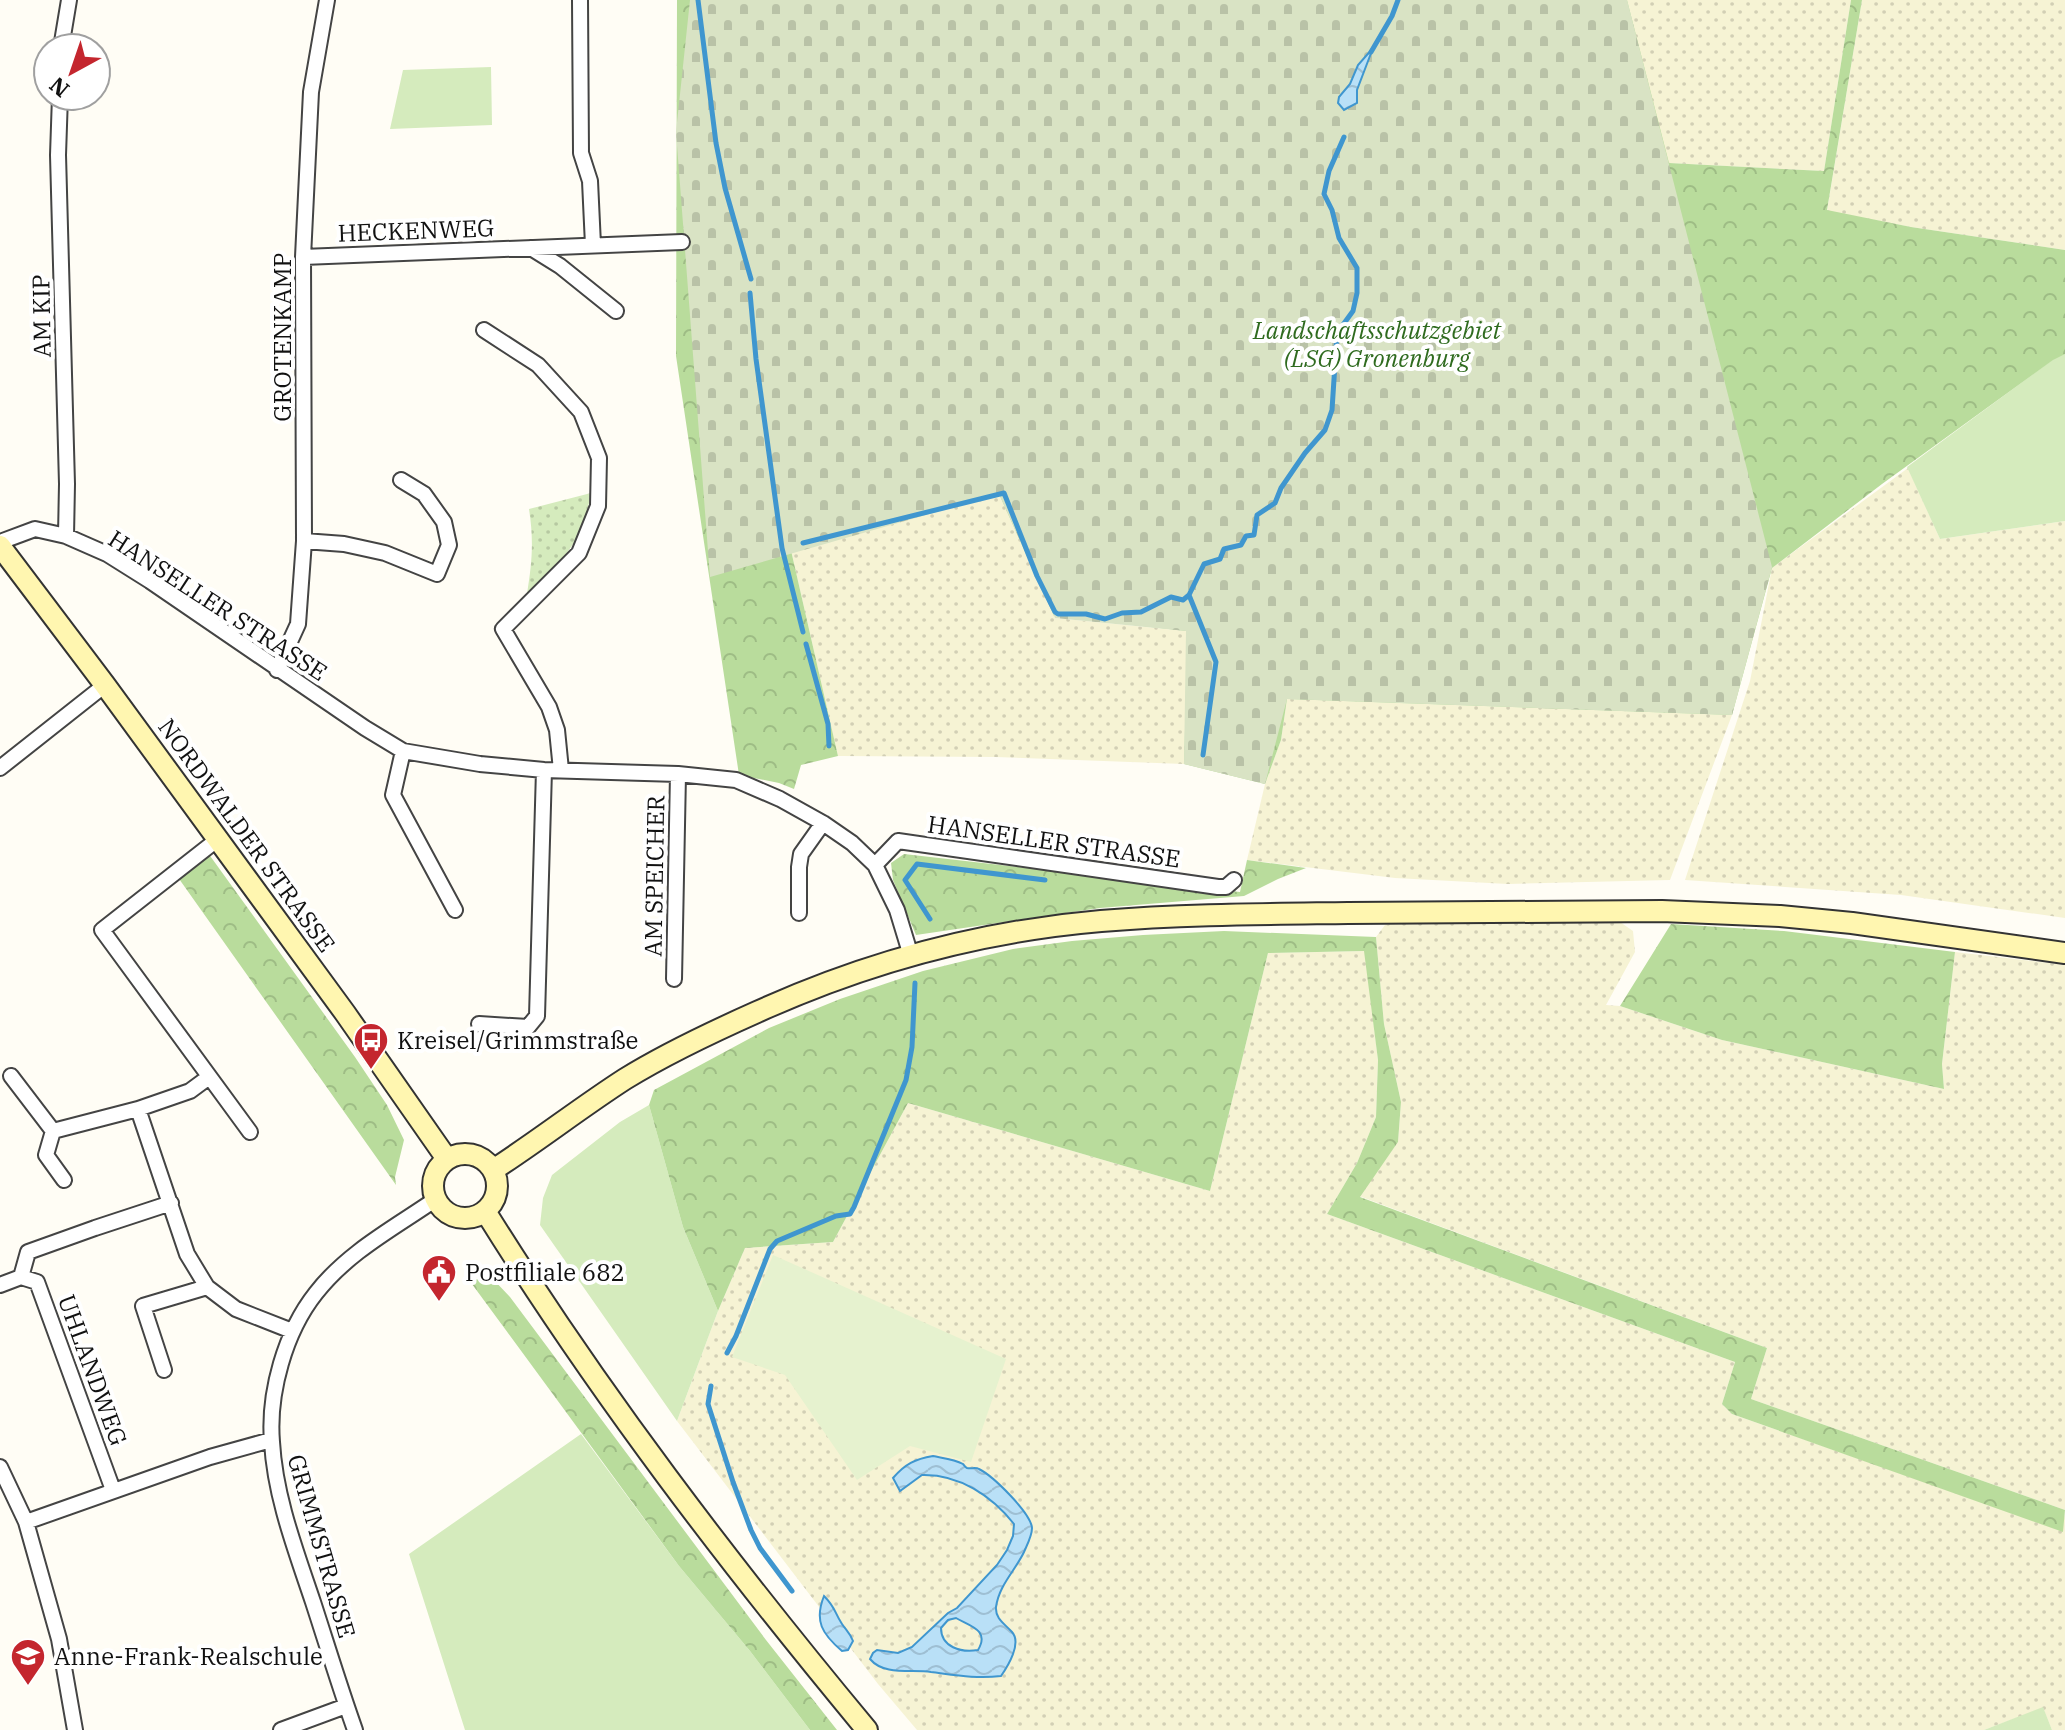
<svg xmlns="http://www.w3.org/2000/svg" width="2065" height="1730" font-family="'IBM Plex Serif',serif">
<defs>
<pattern id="farmland-dots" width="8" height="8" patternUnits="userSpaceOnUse" patternTransform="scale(2)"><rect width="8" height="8" fill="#f6f3d4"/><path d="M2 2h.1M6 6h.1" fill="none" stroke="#d2cfb5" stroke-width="1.8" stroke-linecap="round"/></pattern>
<pattern id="forest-crowns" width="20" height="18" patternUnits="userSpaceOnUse" patternTransform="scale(2)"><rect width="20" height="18" fill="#b9dc9c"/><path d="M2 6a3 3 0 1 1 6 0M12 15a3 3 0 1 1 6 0" fill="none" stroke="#9ebc85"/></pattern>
<pattern id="cemetery-stones" width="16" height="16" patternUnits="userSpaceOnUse" patternTransform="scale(2)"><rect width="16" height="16" fill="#d9e3c4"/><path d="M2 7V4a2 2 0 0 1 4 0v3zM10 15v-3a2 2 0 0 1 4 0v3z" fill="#b9c2a7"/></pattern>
<pattern id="park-dots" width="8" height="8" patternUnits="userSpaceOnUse" patternTransform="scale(2)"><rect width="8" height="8" fill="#d5ebbd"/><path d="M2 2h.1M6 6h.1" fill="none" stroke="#b6c8a1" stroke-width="1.8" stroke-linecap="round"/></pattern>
<pattern id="water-waves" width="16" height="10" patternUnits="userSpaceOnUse" patternTransform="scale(2)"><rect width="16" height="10" fill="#b9e0f7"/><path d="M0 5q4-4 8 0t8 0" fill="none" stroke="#9ebfd3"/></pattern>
</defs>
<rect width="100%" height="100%" fill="#fffdf5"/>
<path fill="url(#farmland-dots)" d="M1627,0H1851L1824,171L1668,163Z
M1862,0H2065V250L1911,227L1827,211Z
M1908,468L1940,539L2065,521V918L1901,895L1685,880L1750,681L1772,568Z
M999,494L1055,618L1186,631L1187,659L1184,764L995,757L838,756L790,546Z
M1287,699L1732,715L1670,880L1508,884L1395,878L1247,860L1265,784L1281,740Z
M1620,922L1633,931L1635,952L1606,1005L1620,1006L1722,1040L1944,1089L1942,1064L1955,952L2065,965V1510L1751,1399L1767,1348L1359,1196L1398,1142L1401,1102L1384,1024L1376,937L1385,925L1396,923Z
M1365,951L1378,1060L1376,1117L1357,1163L1327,1214L1735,1362L1722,1404L1732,1414L2062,1531L2065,1512V1730H2052L2043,1708L1984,1730H917L878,1684L677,1421L718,1311L745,1248L833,1242L908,1103L1210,1191L1268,953Z"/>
<path fill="#d5ebbd" d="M491,67L492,125L390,129L403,70Z
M2065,353V521L1940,539L1907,467L2055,358Z
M649,1105L683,1227L718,1311L677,1421L540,1225L543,1198L552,1175L620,1122Z
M581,1434L679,1566L750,1651L810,1730H465L409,1554Z
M2043,1707L2052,1730H1984Z"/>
<path fill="url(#forest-crowns)" d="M677,0H1627L1669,163L1824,171L1851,0H1862L1827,210L1911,227L2065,250V354L2053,360L1882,484L1772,568L1732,715L1287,699L1281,740L1265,784L1184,764L1187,659L1186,631L1054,616L999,494L790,546L838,756L801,765L794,789L779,783L739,775L676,356Z
M208,853L355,1057L387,1105L404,1140L395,1177L396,1185L177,876Z
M904,854L1240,892L1247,860L1306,868L1278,879L1244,896L1100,908L916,935L893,880L891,863Z
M1671,924L1784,931L1955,952L1942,1064L1944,1089L1722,1040L1620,1006Z
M1224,931L1376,937L1384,1024L1401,1102L1398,1142L1360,1197L1767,1348L1751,1399L2065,1510L2063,1532L1732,1414L1722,1404L1735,1362L1327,1214L1357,1163L1376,1117L1378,1060L1364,951L1268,953L1210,1191L908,1103L833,1242L745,1248L718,1311L683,1227L649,1105L654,1090L769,1028L840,999L923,971L1013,949L1072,941L1143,935Z
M492,1278L510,1297L766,1640L837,1730H810L750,1651L679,1566L469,1280Z"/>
<path fill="url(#cemetery-stones)" d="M690,0H1627L1772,567L1732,715L1287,699L1265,784L1184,764L1186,631L1055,618L999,494L710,577L676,132Z"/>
<path fill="url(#park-dots)" d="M591,493C582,545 563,559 527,594C532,563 534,541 529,509Z"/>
<path fill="#e6f2cf" d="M773,1255L1006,1359L971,1462L910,1446L857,1480L785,1375L732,1357Z"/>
<path fill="url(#water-waves)" stroke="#3f96cf" stroke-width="2" fill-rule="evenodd" d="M1373,48L1357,90V103L1344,110L1338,103L1339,97L1350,84L1358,65Z
M933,1456C942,1458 954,1459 963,1464C964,1465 965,1467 967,1468C971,1469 976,1467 979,1469C993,1476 1031,1513 1032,1528C1032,1536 1027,1545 1024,1552C1015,1571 999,1585 996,1607C995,1619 1005,1624 1012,1632C1022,1643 1008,1666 1001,1676C976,1679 955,1675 931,1672C912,1669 884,1676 870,1659L873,1653L877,1650L898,1653L912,1647L948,1613L957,1608L997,1565L1007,1550L1013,1536L1014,1524C992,1496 959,1474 922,1475L900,1491L893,1478C905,1464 915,1459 933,1456ZM956,1618C970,1626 990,1630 978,1650C961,1653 941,1647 941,1628L948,1620Z
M824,1596C836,1608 834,1612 842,1624C846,1630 850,1633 853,1641L848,1650L842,1651C822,1634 814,1621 824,1596Z"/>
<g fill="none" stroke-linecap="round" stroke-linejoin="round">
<path stroke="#3f96cf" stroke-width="5" d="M698,0L716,143L725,188L751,279
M1371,52L1392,16L1398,0
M750,293L756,359L782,548L803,632
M803,543L1004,493L1037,576L1055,612L1058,614H1086L1105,619L1122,613L1141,612L1171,597L1183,600L1189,595L1204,564L1220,559L1224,549L1241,545L1246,536L1254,535L1257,515L1275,503L1281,488L1305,453L1325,430L1332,410L1337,333L1353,311L1357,293V268L1339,238L1332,210L1324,194L1329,171L1344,137
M1189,595L1216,662L1203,755
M806,644L828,724L829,746
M930,919L905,880L917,864L1045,880
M727,1353L736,1336L770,1249L777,1241L836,1216L850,1214L854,1207L906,1080L912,1047L915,983
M711,1386L708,1404L733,1482L751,1530L760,1548L792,1591"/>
<g stroke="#444" stroke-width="18">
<path id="minor" d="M580,0L581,153L590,181L593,245
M61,48L69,0
M60,96L58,155L67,484L66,536
M531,248L560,266L616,311
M303,257L682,242
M484,330L538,365L581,412L599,458L598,506L579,553L503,629L549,707L557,730L561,770
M304,541L344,544L385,553L437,574L449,545L444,522L424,494L401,480
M0,542L35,529L66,536L107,554L150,581L365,728L403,751L480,764L544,770L678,774L736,780L780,799L823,823L852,843L875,865L897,910L911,956
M277,670L298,624L304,541L303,257L311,92L327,0
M403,751L393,795L455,910
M0,768L105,685
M218,839L102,930L250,1132
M875,865L898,841L1218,887H1226L1234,880
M799,913V867L801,854L823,823
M674,979L678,774
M479,1024L528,1027L537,1016L544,770
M11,1076L53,1131L138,1109L187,1254L207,1287L236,1309L292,1331
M138,1109L190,1091L209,1077
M53,1131L46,1155L64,1180
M21,1277L37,1282L113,1490
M0,1285L21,1277L28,1252L95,1228L171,1203
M164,1370L143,1306L207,1287
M0,1467L26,1522L59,1639L75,1730
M26,1522L210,1457L271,1440
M281,1730L346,1706
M355,1730C340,1688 327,1645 313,1602C296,1551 275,1497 272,1442C268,1393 285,1332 316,1293C348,1252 394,1228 436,1199"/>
</g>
<g stroke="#333" stroke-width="24">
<path id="secondary" d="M0,546L105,685L345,1013L447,1159
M433 1186a32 32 0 1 1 64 0a32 32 0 1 1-64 0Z
M493,1170C538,1141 580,1108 625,1079C667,1053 712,1032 757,1012C865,963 983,931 1101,921C1183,914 1266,914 1348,913C1452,912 1557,912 1662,911L1780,916L1852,923L2065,953
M485,1211C599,1394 730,1565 867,1730"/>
</g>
<use href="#minor" stroke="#fff" stroke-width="14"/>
<use href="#secondary" stroke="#fff6b0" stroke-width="20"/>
</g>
<defs>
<g id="bus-pin" transform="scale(1.8)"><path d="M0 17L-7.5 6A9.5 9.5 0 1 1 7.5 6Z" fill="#c4262e" stroke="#fff"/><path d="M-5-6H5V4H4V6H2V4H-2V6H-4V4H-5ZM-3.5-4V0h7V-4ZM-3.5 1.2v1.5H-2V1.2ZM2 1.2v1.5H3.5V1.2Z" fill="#fff"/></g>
<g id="civic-pin" transform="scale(1.8)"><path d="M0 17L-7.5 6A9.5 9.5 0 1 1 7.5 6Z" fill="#c4262e" stroke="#fff"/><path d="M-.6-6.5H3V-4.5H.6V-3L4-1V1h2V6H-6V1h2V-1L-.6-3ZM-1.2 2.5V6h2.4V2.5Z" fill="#fff"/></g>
<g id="school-pin" transform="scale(1.8)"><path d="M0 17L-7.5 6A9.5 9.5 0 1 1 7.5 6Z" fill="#c4262e" stroke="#fff"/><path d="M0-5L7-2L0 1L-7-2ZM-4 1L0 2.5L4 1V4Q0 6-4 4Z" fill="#fff"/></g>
</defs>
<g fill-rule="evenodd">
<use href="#bus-pin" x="371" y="1040"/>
<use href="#civic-pin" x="439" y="1272"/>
<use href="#school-pin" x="28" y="1656"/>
</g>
<g text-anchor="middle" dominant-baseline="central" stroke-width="8" stroke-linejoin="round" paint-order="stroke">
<g font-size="24" fill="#111" stroke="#fff">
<text transform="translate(416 230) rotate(-2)">HECKENWEG</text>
<text transform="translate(41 316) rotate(-91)">AM KIP</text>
<text transform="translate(282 337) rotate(-90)">GROTENKAMP</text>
<text transform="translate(218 605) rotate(33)">HANSELLER STRASSE</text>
<text transform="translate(247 835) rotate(54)">NORDWALDER STRASSE</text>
<text transform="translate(1054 841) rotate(8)">HANSELLER STRASSE</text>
<text transform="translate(654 876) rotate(-89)">AM SPEICHER</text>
<text transform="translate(93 1370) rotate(70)">UHLANDWEG</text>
<text transform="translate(322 1546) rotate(74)">GRIMMSTRASSE</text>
</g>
<g font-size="24" font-style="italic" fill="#2f6b1f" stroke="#fff">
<text x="1377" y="330">Landschaftsschutzgebiet<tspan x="1377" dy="28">(LSG) Gronenburg</tspan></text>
</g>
<g font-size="24" fill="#111" stroke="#fff" text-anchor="start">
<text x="397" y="1040">Kreisel/Grimmstraße</text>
<text x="465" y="1272">Postfiliale 682</text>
<text x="54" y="1656">Anne-Frank-Realschule</text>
</g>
</g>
<g transform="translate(72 72) rotate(220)"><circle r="38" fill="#ffffff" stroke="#a0a0a0" stroke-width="2"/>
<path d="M0-6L14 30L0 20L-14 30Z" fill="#c4262e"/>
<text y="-12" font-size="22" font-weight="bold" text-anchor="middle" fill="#111111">N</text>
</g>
</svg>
